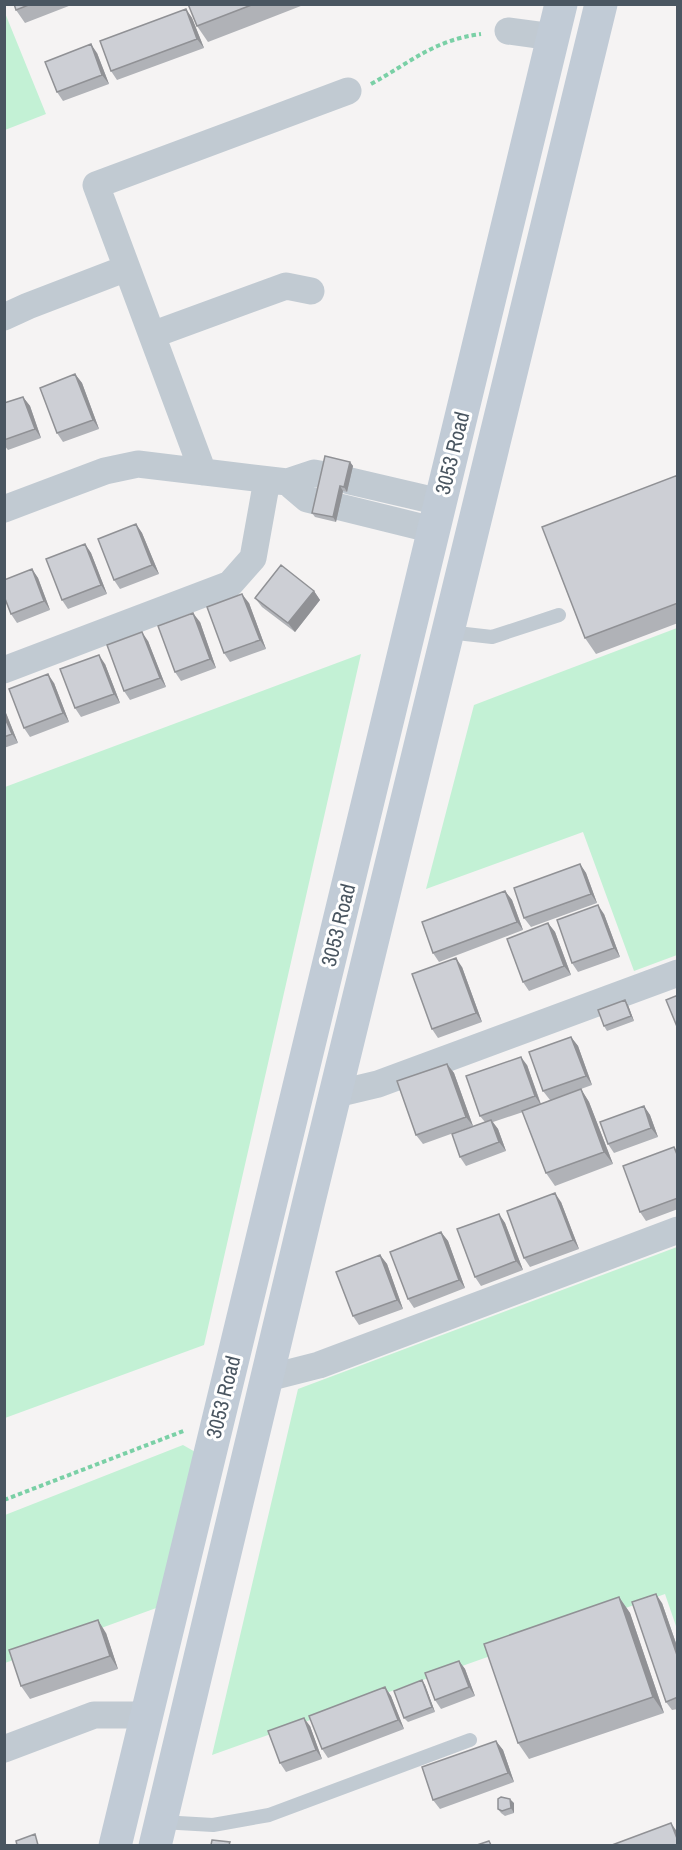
<svg xmlns="http://www.w3.org/2000/svg" width="682" height="1850" font-family="'Archivo Narrow',sans-serif">
<rect width="100%" height="100%" fill="#f5f3f3"/>
<path fill="#c3f1d5" d="M5,13L46,114L5,130H4Z
M677,628V955L634,971L583,832L426,889L474,705Z
M361,654L204,1345L5,1418V787Z
M677,1247V1629L665,1594L212,1755L298,1389Z
M183,1445L197,1453L159,1607L5,1663V1515Z"/>
<g fill="none" stroke-linecap="round" stroke-linejoin="round">
<path stroke="#7ad0a6" stroke-width="4" stroke-dasharray="4.5 3" stroke-linecap="butt" d="M371,84C411,62 434,40 481,34
M4,1500L186,1430"/>
<path stroke="#c1cad2" stroke-width="14" d="M448,632L492,637L559,615
M161,1822L213,1825L269,1815L470,1740"/>
<path stroke="#c1cad2" stroke-width="27" d="M508,31L553,37
M4,317L28,306L127,268
M152,335L286,286L311,291
M203,472L96,185L348,91
M350,481L440,502
M287,482L307,499L319,502
M340,507L433,530
M4,509L105,471L138,464L287,482L314,473L325,475
M4,670L230,584L253,558L267,480
M336,1094L378,1084L678,973
M268,1378L319,1365L678,1230
M4,1749L94,1715H147"/>
<path stroke="#c1cbd6" stroke-width="33" d="M115,1846L561,4
M155,1846L309,1201L601,4"/>
</g>
<path fill="#b0b2b7" d="M14,4H74L25,23L16,10Z
M188,4H306L208,42L197,26Z
M186,9L192,18L204,48L117,80L111,71Z
M97,53L109,84L63,101L57,92Z
M75,374L82,383L99,429L63,442L57,433Z
M23,397L30,406L41,438L8,450L4,445V403Z
M350,462L353,466L347,492L343,491L336,522L315,517L312,513Z
M678,475V623L596,654L585,638Z
M136,524L142,533L159,574L120,589L114,580Z
M85,544L91,553L107,594L68,609L62,600Z
M32,569L38,578L50,610L17,623L11,614Z
M314,591L320,600L295,632L262,607L255,598Z
M249,603L266,649L230,662L224,653Z
M200,622L216,668L181,681L175,672Z
M148,641L166,687L130,700L124,691Z
M105,664L120,703L81,717L75,708Z
M54,683L69,722L30,737L24,728Z
M4,708L18,743L4,748Z
M580,864L586,873L597,903L531,927L524,918Z
M505,891L512,900L523,930L439,962L433,953Z
M604,914L620,957L578,972L572,963Z
M548,923L555,932L571,975L529,991L523,982Z
M462,967L482,1022L438,1038L432,1029Z
M628,1005L634,1021L607,1031L604,1026Z
M571,1037L578,1046L592,1085L581,1089L589,1102L613,1164L555,1186L546,1173L523,1112L493,1122L498,1129L506,1151L466,1166L460,1157L485,1122L480,1116L527,1065L541,1104L550,1100L543,1091Z
M447,1064L454,1073L473,1126L423,1144L416,1135Z
M644,1106L650,1115L658,1137L614,1153L608,1144Z
M674,1147L678,1153V1209L646,1221L640,1212Z
M561,1202L579,1249L530,1267L524,1258Z
M499,1214L505,1223L523,1270L481,1286L475,1277Z
M441,1232L448,1241L465,1288L414,1308L408,1299Z
M380,1255L387,1264L403,1309L359,1325L353,1316Z
M619,1597L630,1613L664,1713L529,1759L518,1743Z
M662,1603L678,1649V1709L672,1710L666,1702Z
M106,1633L118,1669L30,1699L21,1686Z
M459,1661L465,1669L475,1696L441,1709L435,1700Z
M422,1680L425,1685L435,1712L408,1722L404,1718Z
M385,1687L391,1696L404,1729L328,1758L322,1749Z
M310,1726L322,1759L286,1772L280,1763Z
M496,1741L503,1750L514,1782L440,1809L433,1800Z
M514,1803V1813L505,1816L501,1813L498,1809Z"/>
<path fill="#909195" d="M186,9L192,18L204,48L197,39Z
M91,44L97,53L109,84L102,75Z
M75,374L82,383L99,429L93,420Z
M23,397L30,406L41,438L35,429Z
M350,462L353,466L347,492L344,487Z
M340,486L343,491L336,522L333,517Z
M136,524L142,533L159,574L152,565Z
M85,544L91,553L107,594L101,585Z
M32,569L38,578L50,610L44,601Z
M314,591L320,600L295,632L288,623Z
M242,594L249,603L266,649L260,640Z
M193,613L200,622L216,668L210,659Z
M142,632L148,641L166,687L160,678Z
M99,655L105,664L120,703L114,694Z
M48,674L54,683L69,722L63,713Z
M4,708L18,743L12,734L4,716Z
M580,864L586,873L597,903L591,894Z
M505,891L512,900L523,930L517,922Z
M598,905L604,914L620,957L614,948Z
M548,923L555,932L571,975L564,966Z
M456,958L462,967L482,1022L476,1013Z
M625,1000L628,1005L634,1021L631,1016Z
M571,1037L578,1046L592,1085L586,1076Z
M521,1057L527,1065L541,1105L535,1096Z
M447,1064L454,1073L473,1126L466,1117Z
M581,1089L589,1102L613,1164L604,1152Z
M644,1106L650,1115L658,1137L651,1128Z
M491,1120L498,1129L506,1151L499,1142Z
M555,1193L561,1202L579,1249L573,1240Z
M499,1214L505,1223L523,1270L516,1261Z
M441,1232L448,1241L465,1288L459,1280Z
M380,1255L387,1264L403,1309L397,1300Z
M656,1594L662,1603L678,1649V1658Z
M619,1597L630,1613L664,1713L653,1697Z
M98,1620L106,1633L118,1669L110,1656Z
M459,1661L465,1669L475,1696L469,1687Z
M422,1680L425,1685L435,1712L432,1707Z
M385,1687L391,1696L404,1729L398,1720Z
M304,1718L310,1726L322,1759L316,1750Z
M496,1741L503,1750L514,1782L508,1773Z
M510,1799L514,1803V1813L511,1808Z
M671,1823L678,1833V1841Z"/>
<path fill="#cdcfd5" stroke="#909195" stroke-width="1.5" d="M14,4H31L16,10Z
M188,4H254L197,26Z
M186,9L197,39L111,71L100,41Z
M91,44L102,75L57,92L45,62Z
M75,374L93,420L57,433L40,388Z
M23,397L35,429L4,440V403Z
M325,456L350,462L344,487L340,486L333,517L312,513Z
M678,475V603L585,638L542,527Z
M136,524L152,565L114,580L98,539Z
M85,544L101,585L62,600L46,559Z
M281,565L314,591L288,623L255,598Z
M32,569L44,601L11,614L4,596V580Z
M242,594L260,640L224,653L207,607Z
M193,613L210,659L175,672L158,626Z
M142,632L160,678L124,691L107,645Z
M99,655L114,694L75,708L60,669Z
M48,674L63,713L24,728L9,689Z
M4,716L12,734L4,737Z
M580,864L591,894L524,918L514,888Z
M505,891L517,922L433,953L422,922Z
M598,905L614,948L572,963L557,920Z
M548,923L564,966L523,982L507,939Z
M456,958L476,1013L432,1029L412,974Z
M678,995V1029L666,1000Z
M625,1000L631,1016L604,1026L598,1010Z
M571,1037L586,1076L543,1091L529,1052Z
M521,1057L535,1096L480,1116L466,1076Z
M447,1064L466,1117L416,1135L397,1081Z
M581,1089L604,1152L546,1173L522,1111Z
M644,1106L651,1128L608,1144L600,1122Z
M491,1120L499,1142L460,1157L452,1134Z
M674,1147L678,1157V1198L640,1212L623,1166Z
M555,1193L573,1240L524,1258L507,1211Z
M499,1214L516,1261L475,1277L457,1229Z
M441,1232L459,1280L408,1299L390,1252Z
M380,1255L397,1300L353,1316L336,1272Z
M656,1594L678,1658V1697L666,1702L632,1602Z
M619,1597L653,1697L518,1743L484,1644Z
M98,1620L110,1656L21,1686L9,1650Z
M459,1661L469,1687L435,1700L425,1673Z
M422,1680L432,1707L404,1718L394,1691Z
M385,1687L398,1720L322,1749L309,1716Z
M304,1718L316,1750L280,1763L268,1731Z
M496,1741L508,1773L433,1800L422,1767Z
M501,1797L510,1799L511,1808L502,1811L498,1809V1799Z
M671,1823L678,1841V1845H612Z
M35,1834L38,1845H17L16,1841Z
M212,1840L230,1842L229,1845H211Z
M489,1841L491,1845H477Z"/>
<g text-anchor="middle" dominant-baseline="central" stroke-width="6" stroke-linejoin="round" paint-order="stroke">
<g font-size="21" fill="#4a5661" stroke="#fff">
<text transform="translate(452 453) rotate(-76)">3053 Road</text>
<text transform="translate(338 925) rotate(-76)">3053 Road</text>
<text transform="translate(223 1397) rotate(-76)">3053 Road</text>
</g>
</g>
<rect width="682" height="1850" fill="none" stroke="#4a5661" stroke-width="12"/>
</svg>
